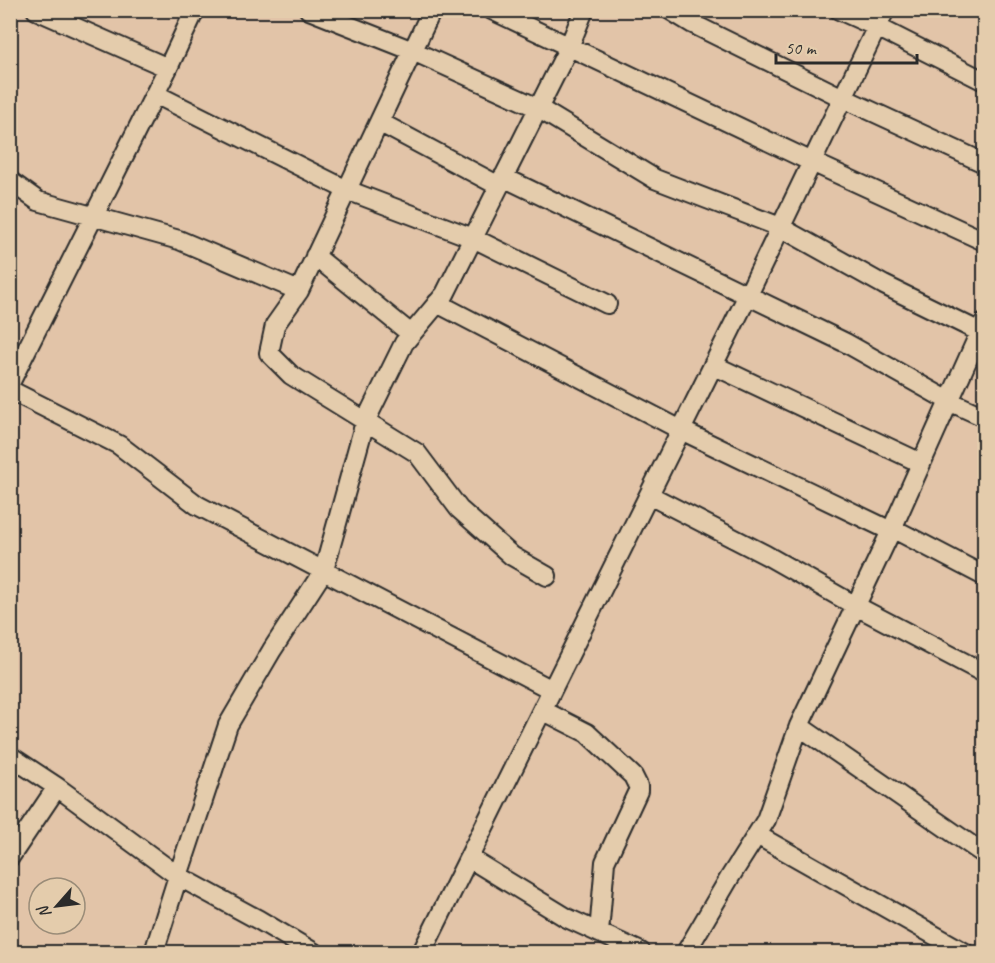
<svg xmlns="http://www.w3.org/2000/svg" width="995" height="963" font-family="Caveat,sans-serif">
<rect width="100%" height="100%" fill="#e2c4a8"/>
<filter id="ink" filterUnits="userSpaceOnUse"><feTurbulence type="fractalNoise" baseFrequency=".0167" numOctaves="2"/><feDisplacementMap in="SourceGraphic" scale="12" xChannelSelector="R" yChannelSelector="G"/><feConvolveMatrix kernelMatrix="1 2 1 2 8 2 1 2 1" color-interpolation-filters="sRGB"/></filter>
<g filter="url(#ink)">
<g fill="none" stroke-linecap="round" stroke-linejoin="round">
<g stroke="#2b2b2b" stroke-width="22">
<path id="minor" d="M36,10L168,68
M309,10L413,51L538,108L655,179L780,227L884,285L984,334
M432,10L299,291L275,325L269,353L291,375L417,453L459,509L512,556L547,576
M492,10L812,162L984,241
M670,10L693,24L843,98L984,163
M839,10L877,27L984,81
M155,94L347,190L473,238L607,304
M379,122L499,186
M503,177L846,343L949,401L984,417
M10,181L38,201L179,240L299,291
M315,256L411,334
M437,303L681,430L891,531
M713,365L921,463
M10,383L168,68L195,10
M10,390L119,445L197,505L552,690
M649,495L766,555L856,606L984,673
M892,528L984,576
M542,710L587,733L633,776L638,786V791L605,862L599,933
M799,726L984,854
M10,756L57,787L178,876L259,920L313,952
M757,835L964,952
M10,857L57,787
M469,858L567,918L641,952
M154,952L178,876L228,725L272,650L324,570L365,422L404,343L445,294L569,47L584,10
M422,952L748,295L885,10
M686,952L730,877L766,820L799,726L891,531L984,323"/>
</g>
<use href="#minor" stroke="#e4ccac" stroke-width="18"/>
</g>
</g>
<rect width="995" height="963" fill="none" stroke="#e4ccac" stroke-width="36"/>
<rect x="18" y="18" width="959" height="927" fill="none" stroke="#2b2b2b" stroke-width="2" filter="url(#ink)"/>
<g transform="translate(57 906) rotate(242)"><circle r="28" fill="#e4ccac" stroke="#9a8c78" stroke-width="1.5"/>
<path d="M0-4.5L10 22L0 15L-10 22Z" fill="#2b2b2b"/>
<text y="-9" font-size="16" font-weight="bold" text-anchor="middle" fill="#2b2b2b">N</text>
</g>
<path d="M776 54v9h141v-9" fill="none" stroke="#2b2b2b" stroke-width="3"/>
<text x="785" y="54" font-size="18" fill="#2b2b2b" stroke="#e4ccac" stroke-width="4.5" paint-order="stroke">50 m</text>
</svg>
